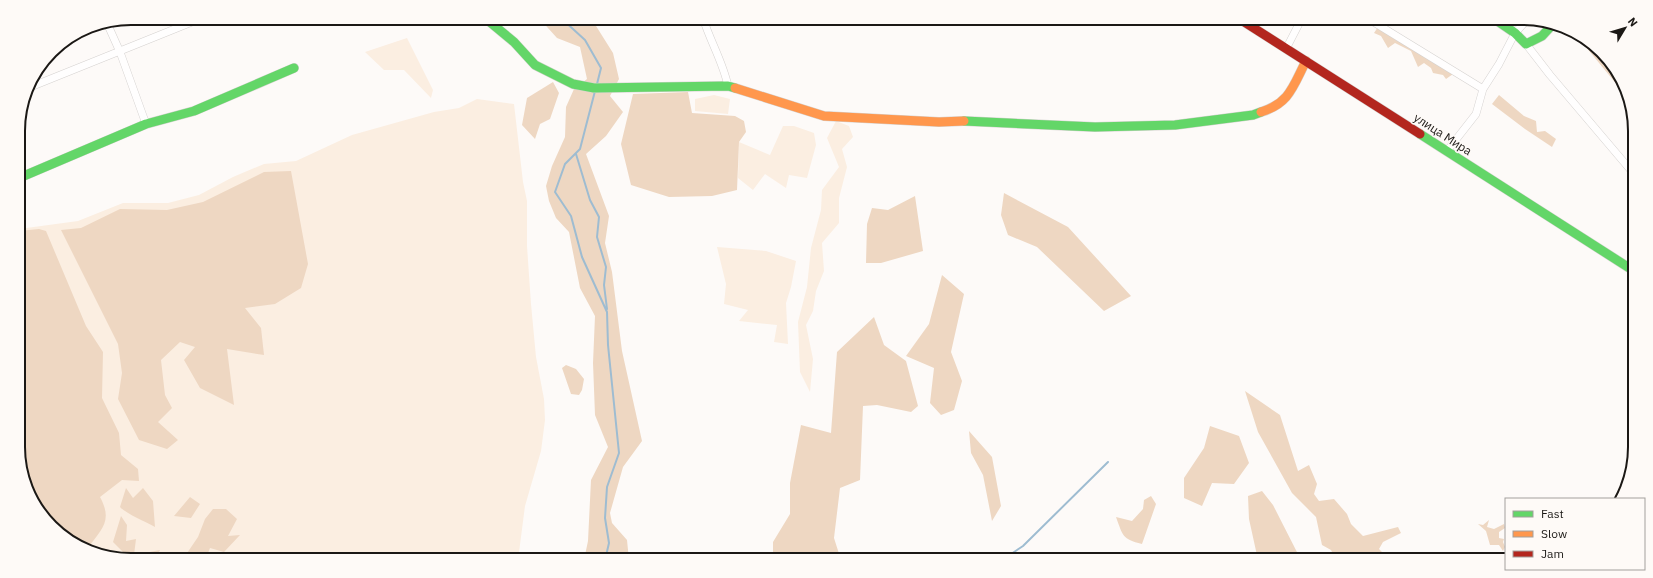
<svg xmlns="http://www.w3.org/2000/svg" width="1653" height="578" font-family="'IBM Plex Sans',sans-serif">
<rect width="100%" height="100%" fill="#fdfaf8"/>
<path fill="#fbeee1" d="M407,38L433,90L431,98L404,70H384L365,52Z
M714,95L730,99L728,114L695,111V99Z
M477,99L514,104L523,182L527,201V246L531,304L536,357L544,399L545,420L541,451L525,506L518,560H131L95,554L46,521L20,469L19,229L78,221L123,203H168L199,195L233,177L264,164L296,161L352,135L434,112L459,108Z
M836,121L849,126L853,137L842,149L847,167L839,198V223L822,243L824,271L816,291L813,311L806,325L813,359L810,392L800,372L798,322L807,287L811,248L821,210L822,190L839,167L827,138Z
M783,126H794L814,133L816,145L807,178L789,175L786,188L765,174L753,190L738,178L739,142L770,155Z
M717,247L766,251L796,261L791,287L786,303L788,344L774,342L777,325L739,321L748,310L724,304L726,284Z"/>
<path fill="#eed7c2" d="M539,18H591L613,53L619,79L610,96L623,112L606,136L586,154L609,216L605,243L612,272L622,351L642,441L623,467L610,513L612,523L627,540L629,560H584L588,541L591,480L608,447L595,415L593,363L595,316L580,288L569,232L556,218L549,201L546,186L552,166L565,137L566,107L574,89L587,79L580,47L557,38Z
M1378,27L1453,74L1446,79L1443,75L1433,73L1431,68L1424,63L1418,67L1411,51L1395,43L1388,48L1381,36L1374,33Z
M1576,35L1607,57L1623,92Z
M553,82L559,93L550,119L540,124L535,139L522,125L527,98Z
M688,92L692,113L735,116L744,121L746,132L739,142L737,190L712,196L669,197L631,185L621,144L633,94Z
M1499,95L1524,116L1536,121L1537,132L1545,131L1556,139L1552,147L1525,129L1492,104Z
M291,171L308,264L301,288L275,304L245,308L261,328L264,355L227,349L234,405L200,388L184,360L195,347L180,342L161,360L165,395L172,408L158,422L178,440L167,449L139,440L118,399L122,373L118,344L61,230L81,228L120,209L167,210L203,202L264,172Z
M1004,193L1068,227L1131,296L1104,311L1037,247L1008,235L1001,215Z
M915,196L923,251L881,263H866L867,224L872,208L888,210Z
M39,229L46,231L86,326L103,352L102,398L119,433L121,455L138,469L139,481L122,480L100,497C113,521 102,529 87,549L46,521L20,469L19,231Z
M942,275L964,294L951,352L962,381L954,410L941,415L930,403L934,368L906,356L929,324Z
M874,317L884,345L906,361L918,406L911,412L877,405L863,406L860,480L840,488L834,538L841,560H773V542L790,514V483L801,425L831,433L837,352Z
M566,365L576,369L584,379L582,390L579,395L571,394L562,368Z
M1245,391L1280,415L1298,471L1309,465L1317,484L1314,494L1319,501L1334,499L1347,514L1351,524L1363,536L1398,527L1401,533L1383,542L1379,549L1390,560H1336L1331,550L1322,545L1316,517L1292,493L1258,432Z
M1210,426L1239,436L1249,463L1234,484L1212,483L1202,506L1184,498V478L1204,448Z
M969,431L992,457L1001,506L992,521L983,475L971,453Z
M126,488L133,498L143,488L153,501L155,527C146,522 125,513 120,507Z
M1262,491L1273,505L1301,560H1258L1249,519L1248,496Z
M1151,496L1156,504L1142,544C1122,539 1123,536 1116,517L1132,521L1143,509L1144,500Z
M190,497L200,504L191,518L174,516Z
M213,509H226L237,519L228,536L240,535L224,552L210,548L206,558L183,559L198,537L205,519Z
M121,516L127,525L126,541L136,539L134,555L160,550L155,560H131L113,542Z
M1489,520L1487,527L1494,529L1504,524L1505,528L1499,532V538L1504,539L1503,542L1505,547L1503,551L1499,545H1490L1486,531L1478,524L1483,525Z"/>
<g fill="none" stroke-linecap="round" stroke-linejoin="round">
<path stroke="#9ebcd1" stroke-width="2" d="M561,18L585,40L601,68L597,84
M595,91L580,149L565,164L555,192L571,216L582,257L607,312L608,345L619,453L607,487L605,518L609,543L605,560
M576,154L590,200L599,217L597,237L606,267L604,285L607,309
M1002,560L1023,546L1108,462"/>
<g stroke="#d5d2d0" stroke-width="8">
<path id="street" d="M703,18C710,41 723,62 728,86
M1367,18L1483,89
M107,23L120,52L146,124
M1526,44L1550,75L1634,174
M1286,49L1302,18
M28,88L202,18
M1447,151L1476,114L1483,89L1499,64L1515,33L1528,19"/>
</g>
<g stroke="#d5d2d0" stroke-width="10">
<path id="fast" d="M485,18L514,42L535,65L573,84L594,88L728,86L735,88
M1493,18L1515,33L1526,44L1542,36L1554,23
M964,121L1095,127L1175,125L1253,115L1261,112
M1420,134L1634,271
M19,178L146,124L194,111L294,68"/>
</g>
<g stroke="#d5d2d0" stroke-width="10">
<path id="slow" d="M735,88L824,116L939,122L964,121
M1261,112C1290,103 1293,86 1306,61"/>
</g>
<g stroke="#d5d2d0" stroke-width="10">
<path id="jam" d="M1238,18L1420,134"/>
</g>
<use href="#street" stroke="#fffefe" stroke-width="7"/>
<use href="#fast" stroke="#63d668" stroke-width="9"/>
<use href="#slow" stroke="#ff974d" stroke-width="9"/>
<use href="#jam" stroke="#b3261e" stroke-width="9"/>
</g>
<g text-anchor="middle" dominant-baseline="central" stroke-width="3" stroke-linejoin="round" paint-order="stroke">
<g font-size="12" fill="#1b1815" stroke="#fefaf7">
<text transform="translate(1443 134) rotate(33)">улица Мира</text>
</g>
</g>
<path d="M0 0H1653V578H0ZM131 25H1522A106 106 0 0 1 1628 131V447A106 106 0 0 1 1522 553H131A106 106 0 0 1 25 447V131A106 106 0 0 1 131 25Z" fill="#fefaf7" fill-rule="evenodd"/>
<path fill="none" stroke="#1b1815" stroke-width="2" d="M131 25H1522A106 106 0 0 1 1628 131V447A106 106 0 0 1 1522 553H131A106 106 0 0 1 25 447V131A106 106 0 0 1 131 25Z"/>
<rect x="1505" y="498" width="140" height="72" fill="#fefaf7" stroke="#a3a09d"/>
<rect x="1513" y="511" width="20" height="6" fill="#63d668" stroke="#a3a09d"/>
<text x="1541" y="518" font-size="12" fill="#1b1815">Fast</text>
<rect x="1513" y="531" width="20" height="6" fill="#ff974d" stroke="#a3a09d"/>
<text x="1541" y="538" font-size="12" fill="#1b1815">Slow</text>
<rect x="1513" y="551" width="20" height="6" fill="#b3261e" stroke="#a3a09d"/>
<text x="1541" y="558" font-size="12" fill="#1b1815">Jam</text>
<g transform="translate(1625 28) rotate(52)" stroke="#fefaf7" stroke-width="3" paint-order="stroke">
<path d="M0-3L7 15L0 10L-7 15Z" fill="#1b1815"/>
<text y="-6" font-size="11" font-weight="bold" text-anchor="middle" fill="#1b1815">N</text>
</g>
</svg>
